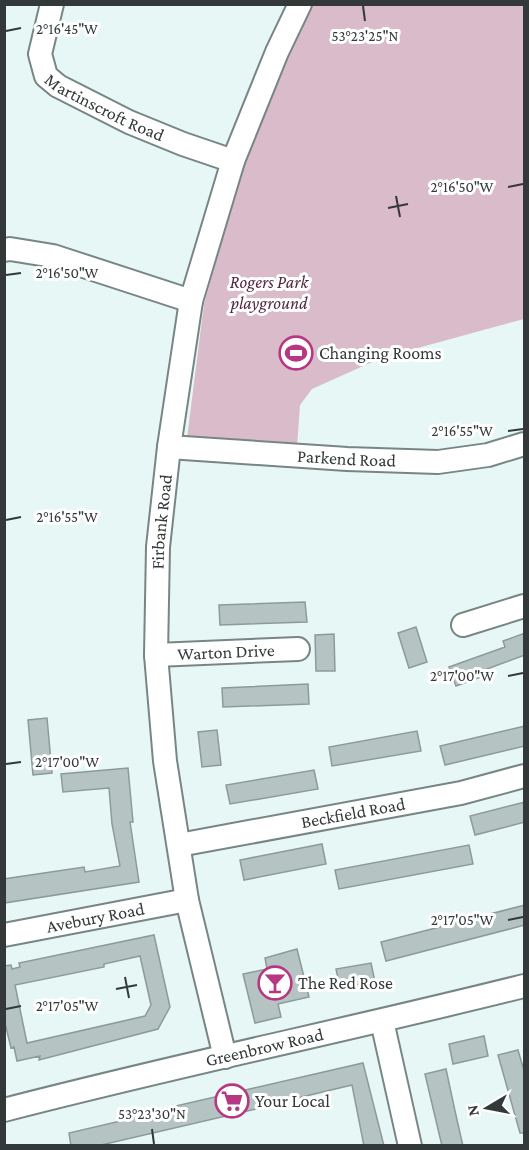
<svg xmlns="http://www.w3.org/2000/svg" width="529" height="1150" font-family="'Crimson Pro',serif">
<rect width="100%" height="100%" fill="#e7f7f6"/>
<path fill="#d9bbc9" d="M312,5H524V319L381,358L312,389L300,405L297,447L187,438L204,304L245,160L293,43Z"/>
<path fill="#b5c4c3" stroke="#8c9b9a" stroke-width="1.5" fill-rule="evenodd" d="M305,602L307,622L220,625L219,605Z
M416,627L427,662L409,668L398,633Z
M525,633V655L487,669L489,674L456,686L449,667L505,647L503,641Z
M334,634L335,671H316L315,635Z
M308,684L309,704L223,707L222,688Z
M47,718L52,773L33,775L28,720Z
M525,726V746L445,765L440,746Z
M217,730L221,765L202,767L198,732Z
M417,731L421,751L332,766L329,747Z
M128,768L133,822H130L139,882L4,903V879L84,867L85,872L120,866L112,824L109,788L63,792L61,774Z
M314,770L318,789L230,804L226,785Z
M525,802V822L475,835L470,816Z
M322,844L326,864L244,880L240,860Z
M469,845L473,864L339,889L335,870Z
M525,905V925L386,961L381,942Z
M154,935L170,1007L158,1029L39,1060L40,1056L17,1061L14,1047L11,1048L4,1019V966L11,965L12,969L20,967L19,963ZM140,956L151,1005L145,1016L27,1043L15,985L104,967V964Z
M297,949L309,997L278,1004L281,1017L255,1023L243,974L267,969L265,958Z
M371,963L375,982L340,988L336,969Z
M484,1036L488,1056L453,1064L449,1044Z
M518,1050L525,1074V1133H520L498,1055Z
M363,1063L384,1146H364L352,1085L285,1101L286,1102L97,1146H71L69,1133L129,1119L128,1117Z
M446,1069L455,1111L463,1146H442L433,1108L425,1074Z"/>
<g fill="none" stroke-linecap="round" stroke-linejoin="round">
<g stroke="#778685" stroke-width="26">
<g id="minor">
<path id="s1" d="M52,4L40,54L46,76L58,86L129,122L183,144L233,161"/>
<path d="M4,250L10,249L53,256L191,301"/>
<path id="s2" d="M169,447L347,459L438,462L488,455L524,444"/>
<path d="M463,625L524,606"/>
<path id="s3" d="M156,655L298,649"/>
<path id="s4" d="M179,845L461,793L524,776"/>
<path id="s5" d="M4,935L187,900"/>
<path d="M382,1021L410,1146"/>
<path id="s6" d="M225,1057L187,900L165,761L156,655L158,547L169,447L191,301L233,161L277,52L300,4"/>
<path id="s7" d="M4,1110C177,1065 352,1029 524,986"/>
</g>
</g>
<use href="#minor" stroke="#fff" stroke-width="22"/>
</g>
<path fill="none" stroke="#333939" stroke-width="2" d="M363,6L365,21M6,31L21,28M508,187L523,184M396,196L400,217M388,208L408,204M6,275L21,273M508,431L523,429M6,520L21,517M508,676L523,673M6,764L21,762M508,920L523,917M125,977L129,998M116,989L137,985M6,1009L21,1006M152,1129L154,1144"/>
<defs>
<g id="stadium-ring" transform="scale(1.725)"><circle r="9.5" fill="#fff" stroke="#b63783" stroke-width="1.5"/><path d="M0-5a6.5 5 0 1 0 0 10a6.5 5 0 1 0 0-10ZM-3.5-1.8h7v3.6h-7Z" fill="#b63783"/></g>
<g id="bar-ring" transform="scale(1.725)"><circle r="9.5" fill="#fff" stroke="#b63783" stroke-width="1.5"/><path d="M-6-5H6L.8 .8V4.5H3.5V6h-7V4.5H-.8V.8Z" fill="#b63783"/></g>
<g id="supermarket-ring" transform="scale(1.725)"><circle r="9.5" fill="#fff" stroke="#b63783" stroke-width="1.5"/><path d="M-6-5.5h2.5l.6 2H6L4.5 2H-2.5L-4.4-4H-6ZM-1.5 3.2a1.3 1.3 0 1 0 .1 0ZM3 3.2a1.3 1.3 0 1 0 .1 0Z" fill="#b63783"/></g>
</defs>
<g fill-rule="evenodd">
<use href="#stadium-ring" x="296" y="353"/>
<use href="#bar-ring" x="275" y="983"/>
<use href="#supermarket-ring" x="232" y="1101"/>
</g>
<g text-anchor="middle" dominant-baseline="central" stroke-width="6" stroke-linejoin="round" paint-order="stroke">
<g font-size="18" fill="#333939" stroke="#fff">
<text stroke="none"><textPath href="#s1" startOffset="141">Martinscroft Road</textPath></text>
<text stroke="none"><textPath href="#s2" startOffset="178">Parkend Road</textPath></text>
<text stroke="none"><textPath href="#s6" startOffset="542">Firbank Road</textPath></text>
<text stroke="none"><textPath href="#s3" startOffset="70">Warton Drive</textPath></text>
<text stroke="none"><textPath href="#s4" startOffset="177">Beckfield Road</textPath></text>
<text stroke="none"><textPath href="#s5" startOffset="93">Avebury Road</textPath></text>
<text stroke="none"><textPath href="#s7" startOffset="268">Greenbrow Road</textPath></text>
</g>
<g font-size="18" font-style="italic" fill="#53283f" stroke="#fff">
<text x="269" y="282">Rogers Park<tspan x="269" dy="21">playground</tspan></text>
</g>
<g font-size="18" fill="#333939" stroke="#fff" text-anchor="start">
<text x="319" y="353">Changing Rooms</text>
<text x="298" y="983">The Red Rose</text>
<text x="255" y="1101">Your Local</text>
</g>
</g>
<g font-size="15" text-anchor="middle" fill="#333939" stroke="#fff" stroke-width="6" stroke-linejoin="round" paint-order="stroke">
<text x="67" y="34">2°16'45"W</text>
<text x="365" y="41">53°23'25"N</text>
<text x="462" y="192">2°16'50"W</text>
<text x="67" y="278">2°16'50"W</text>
<text x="462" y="436">2°16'55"W</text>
<text x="67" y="522">2°16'55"W</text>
<text x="462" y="681">2°17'00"W</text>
<text x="67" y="767">2°17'00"W</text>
<text x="462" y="925">2°17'05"W</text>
<text x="67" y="1011">2°17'05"W</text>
<text x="152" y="1119">53°23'30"N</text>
</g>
<rect width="529" height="1150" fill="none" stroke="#333939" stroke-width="12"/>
<g transform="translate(487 1108) rotate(260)" stroke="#ffffff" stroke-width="4.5" paint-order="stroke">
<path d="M0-4.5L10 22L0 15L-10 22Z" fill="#333939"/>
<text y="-9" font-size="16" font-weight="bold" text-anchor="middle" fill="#333939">N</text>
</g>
</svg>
